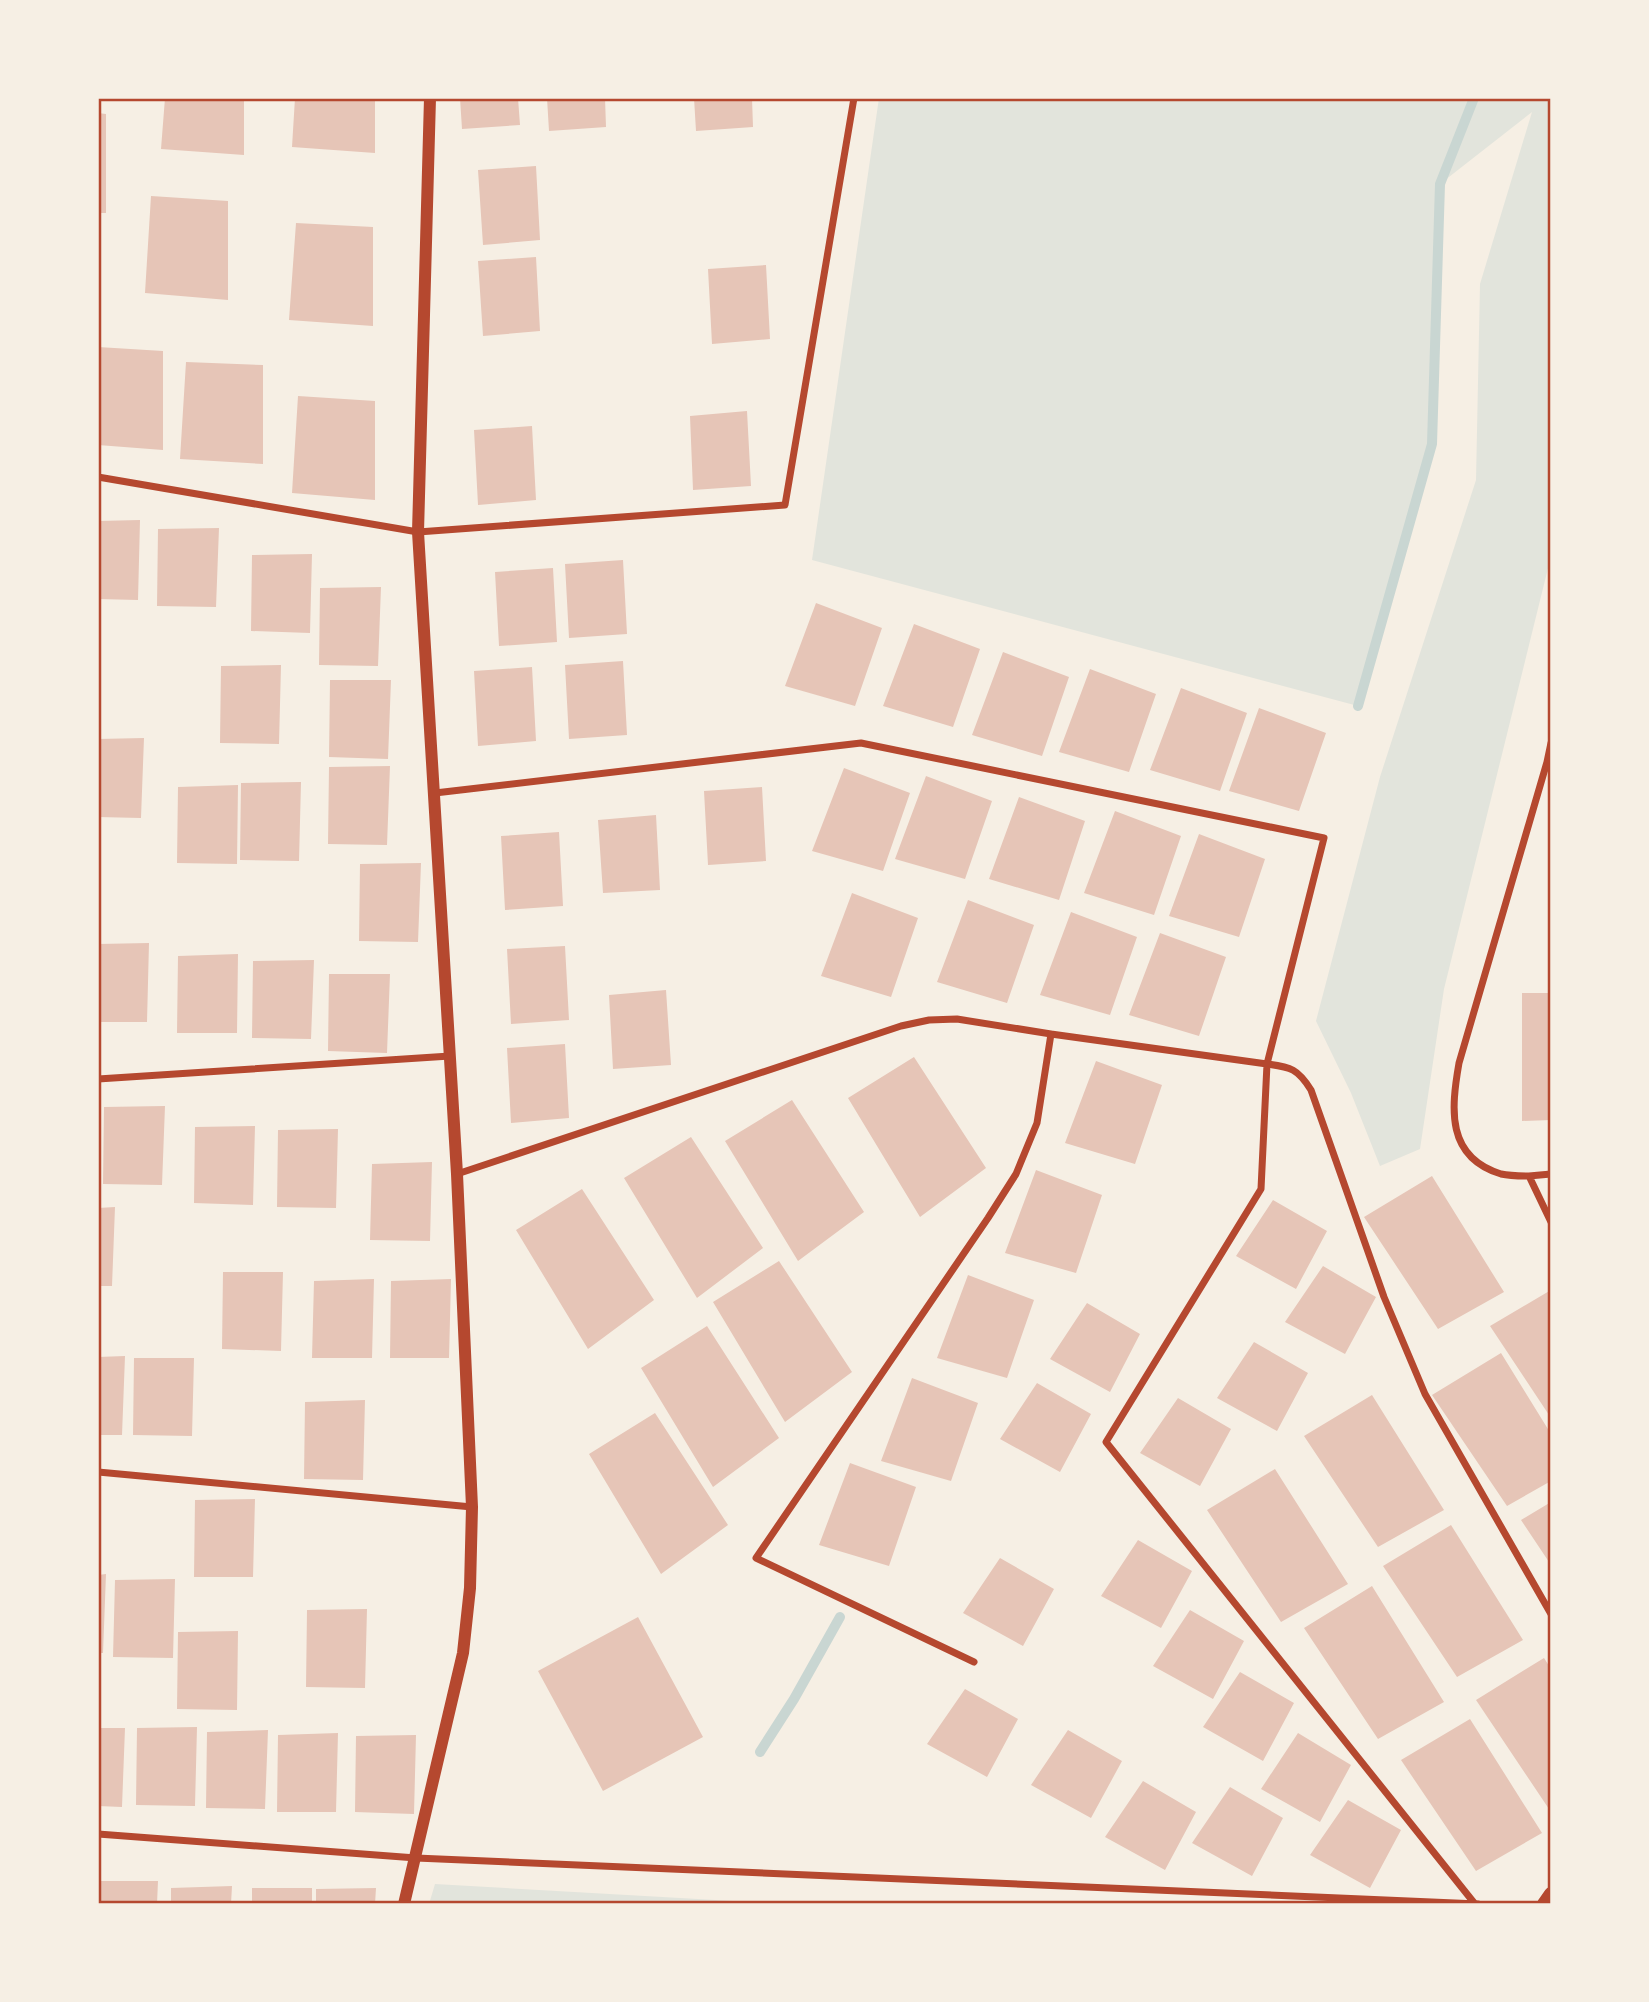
<svg xmlns="http://www.w3.org/2000/svg" width="1649" height="2002" font-family="Rubik,sans-serif">
<rect width="100%" height="100%" fill="#f6efe4"/>
<path fill="#e2e4dc" d="M879,98H1551V556L1444,989L1420,1149L1380,1166L1351,1093L1316,1021L1380,777L1476,480L1480,284L1532,112L1440,184L1432,444L1358,706L812,560Z
M435,1884L785,1904H429Z"/>
<g fill="none" stroke-linecap="round" stroke-linejoin="round">
<path stroke="#c9d6d2" stroke-width="10" d="M1358,706L1432,444L1440,184L1474,98
M760,1752L794,1699L840,1617"/>
</g>
<path fill="#e6c5b7" d="M165,98H244V155L161,149Z
M295,98H375V153L292,147Z
M460,98H518L520,125L462,129Z
M547,98H605L606,127L549,131Z
M694,98H752L753,127L696,131Z
M98,113L106,114V213H98Z
M536,166L540,240L483,245L478,170Z
M151,196L228,201V300L145,293Z
M296,223L373,227V326L289,320Z
M536,257L540,331L483,336L478,261Z
M766,265L770,339L712,344L708,269Z
M98,347L163,351V450L98,445Z
M186,362L263,365V464L180,459Z
M298,396L375,401V500L292,493Z
M747,411L751,486L693,490L690,416Z
M532,426L536,500L478,505L474,430Z
M140,520L138,600L98,599V521Z
M219,528L216,607L157,606L158,529Z
M312,554L310,633L251,631L252,555Z
M623,560L627,634L569,638L565,564Z
M553,568L557,642L499,646L495,572Z
M381,587L378,666L319,665L320,588Z
M816,603L882,628L855,706L785,686Z
M914,624L980,649L953,727L883,706Z
M1003,652L1069,677L1042,756L972,735Z
M623,661L627,735L569,739L565,665Z
M281,665L279,744L220,743L221,666Z
M532,667L536,741L478,746L474,671Z
M1090,669L1156,694L1129,772L1059,752Z
M330,680H391L388,759L329,757Z
M1181,688L1247,713L1220,791L1150,770Z
M1259,708L1326,733L1299,811L1229,791Z
M144,738L141,818L98,817V739Z
M390,766L387,845L328,844L329,767Z
M844,768L910,793L883,871L812,851Z
M926,776L992,801L965,879L895,859Z
M301,782L299,861L240,860L241,783Z
M238,785L237,864L177,863L178,787Z
M762,787L766,861L708,865L704,791Z
M1019,797L1085,821L1059,900L989,879Z
M1115,811L1181,836L1154,915L1084,893Z
M656,815L660,890L603,893L598,820Z
M559,832L563,906L505,910L501,836Z
M1199,834L1265,859L1239,937L1169,916Z
M421,863L418,942L359,941L360,864Z
M852,893L918,918L891,997L821,976Z
M968,900L1034,925L1007,1003L937,982Z
M1071,912L1137,937L1110,1015L1040,995Z
M1160,933L1226,957L1199,1036L1129,1015Z
M149,943L147,1022H98V944Z
M565,946L569,1020L511,1024L507,949Z
M238,954L237,1033H177L178,956Z
M314,960L311,1039L252,1038L253,961Z
M329,974H390L387,1053L328,1051Z
M666,990L671,1065L613,1069L609,995Z
M1522,993H1551V1120L1522,1121Z
M565,1044L569,1118L511,1123L507,1048Z
M914,1057L986,1168L920,1217L848,1098Z
M1096,1061L1162,1085L1135,1164L1065,1143Z
M792,1100L864,1212L798,1261L725,1141Z
M165,1106L162,1185L103,1184L104,1107Z
M255,1126L253,1205L194,1203L195,1127Z
M338,1129L336,1208L277,1207L278,1130Z
M691,1137L763,1248L697,1298L624,1178Z
M432,1162L430,1241L370,1240L372,1164Z
M1036,1170L1102,1195L1076,1273L1005,1253Z
M1432,1176L1504,1292L1438,1329L1364,1217Z
M582,1189L654,1300L588,1349L516,1230Z
M1273,1200L1327,1231L1296,1289L1236,1256Z
M115,1207L112,1286H98V1208Z
M779,1261L852,1372L785,1422L713,1302Z
M1323,1266L1376,1297L1345,1354L1285,1322Z
M223,1272H283L281,1351L222,1349Z
M968,1275L1034,1300L1007,1378L937,1358Z
M374,1279L372,1358H312L314,1281Z
M451,1279L449,1358H390L391,1281Z
M1551,1290V1418L1490,1326Z
M1087,1303L1140,1334L1110,1392L1050,1359Z
M707,1326L779,1438L713,1487L641,1368Z
M1254,1342L1308,1373L1277,1431L1217,1398Z
M1501,1353L1551,1434V1481L1507,1506L1432,1395Z
M125,1356L122,1435H98V1357Z
M134,1358H194L192,1436L133,1435Z
M912,1378L978,1403L951,1481L881,1461Z
M1037,1383L1091,1414L1060,1472L1000,1439Z
M1372,1395L1444,1510L1378,1547L1304,1436Z
M1178,1398L1231,1429L1200,1486L1140,1453Z
M365,1400L363,1480L304,1479L305,1402Z
M655,1413L728,1525L661,1574L589,1454Z
M850,1463L916,1487L889,1566L819,1545Z
M1275,1469L1348,1584L1281,1622L1207,1510Z
M255,1499L253,1577H194L195,1500Z
M1551,1502V1565L1521,1520Z
M1451,1525L1523,1640L1457,1677L1383,1566Z
M1138,1540L1192,1571L1161,1628L1101,1596Z
M1000,1558L1054,1589L1023,1646L963,1613Z
M106,1574L103,1653H98V1575Z
M175,1579L173,1658L113,1657L115,1580Z
M1372,1586L1444,1702L1378,1739L1304,1628Z
M367,1609L365,1688L306,1687L307,1610Z
M1190,1610L1244,1641L1213,1699L1153,1666Z
M638,1617L703,1737L603,1791L538,1671Z
M238,1631L237,1710L177,1709L178,1632Z
M1544,1658L1551,1669V1812L1476,1700Z
M1240,1672L1294,1703L1263,1761L1203,1727Z
M965,1689L1018,1719L987,1777L927,1744Z
M1470,1719L1542,1833L1476,1871L1401,1760Z
M197,1727L195,1806L136,1805L137,1728Z
M98,1728H125L122,1807L98,1806Z
M268,1730L265,1809L206,1808L207,1732Z
M1068,1730L1122,1761L1091,1818L1031,1785Z
M338,1733L336,1812H277L278,1735Z
M1298,1733L1351,1765L1320,1822L1261,1789Z
M416,1735L414,1814L355,1812L356,1736Z
M1143,1781L1196,1812L1165,1870L1105,1837Z
M1230,1787L1283,1818L1252,1876L1192,1843Z
M1348,1800L1401,1830L1370,1888L1310,1855Z
M98,1881H158L157,1904H98Z
M232,1886L231,1904H171V1888Z
M252,1888H312V1904H252Z
M376,1888L375,1904H316V1889Z"/>
<g fill="none" stroke-linecap="round" stroke-linejoin="round">
<path stroke="#b5482f" stroke-width="7" d="M98,477L418,532L785,505L854,98
M1551,743L1547,762L1459,1063C1451,1109 1446,1157 1501,1174C1510,1176 1520,1176 1529,1176L1551,1222
M435,793L861,743L1324,838L1267,1064L1051,1034L957,1019L929,1020L901,1026L457,1174
M98,1079L450,1056
M1529,1176L1551,1174
M98,1472L472,1507
M974,1662L756,1558L988,1218L1016,1174L1037,1123L1051,1034
M98,1834L416,1858L1478,1904
M1475,1904L1106,1442L1261,1189L1267,1064C1291,1067 1298,1069 1311,1090L1384,1297L1425,1394L1551,1614"/>
<path stroke="#b5482f" stroke-width="12" d="M404,1904L463,1653L470,1588L472,1507L457,1174L418,532L430,98"/>
<path stroke="#b5482f" stroke-width="14" d="M1544,1904L1551,1894"/>
</g>
<rect width="1649" height="2002" fill="none" stroke="#f6efe4" stroke-width="200"/>
<rect x="100" y="100" width="1449" height="1802" fill="none" stroke="#b5482f" stroke-width="2.5"/>
</svg>
